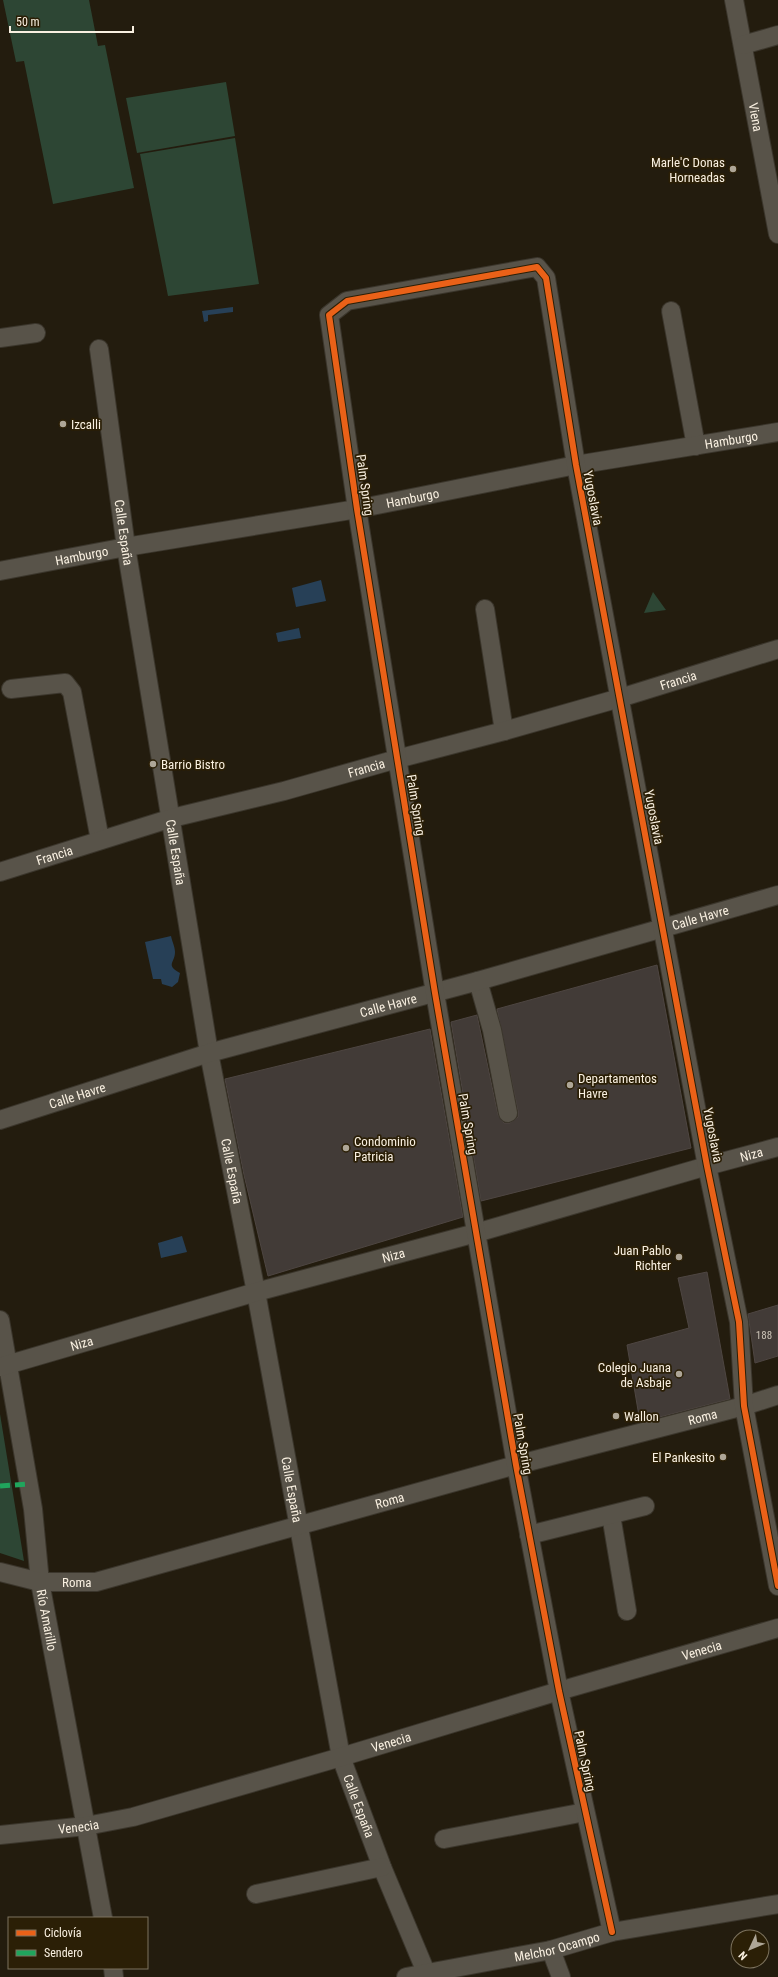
<svg xmlns="http://www.w3.org/2000/svg" width="778" height="1977" font-family="'Roboto Condensed',sans-serif">
<rect width="100%" height="100%" fill="#231c0e"/>
<path fill="#2d4634" d="M3,0H89L98,46L105,45L134,188L53,204L24,61L16,62Z
M226,82L235,136L137,153L126,98Z
M235,138L259,284L168,296L140,154Z
M653,592L666,610L644,613Z
M0,1414L24,1561L0,1553Z"/>
<path fill="#274057" d="M233,307V312L208,315V321L204,322L202,311Z
M321,580L326,601L296,607L292,588Z
M299,628L301,638L278,642L276,633Z
M171,936C172,941 175,947 175,952C175,963 165,965 180,973L178,982L172,987L162,984L161,979H153L145,942Z
M182,1236L187,1252L161,1258L158,1243Z"/>
<path fill="#423b37" stroke="#4e4642" d="M657,965L691,1148L481,1201L451,1022L477,1015L498,1115L504,1123H510L518,1117V1111L497,1009Z
M430,1029L463,1217L268,1276L244,1175L225,1079Z
M707,1272L730,1399L640,1422L627,1345L689,1328L678,1278Z
M778,1305V1356L755,1363L748,1314Z"/>
<g fill="none" stroke-linecap="round" stroke-linejoin="round">
<g stroke="#3b362c" stroke-width="20">
<g id="minor">
<path id="s1" d="M734,0L778,234"/>
<path d="M743,45L778,35"/>
<path d="M671,311L696,446"/>
<path d="M0,338L36,333"/>
<path id="s2" d="M99,349L126,547L209,1053L256,1292L341,1757L382,1867L428,1977"/>
<path id="s3" d="M0,571L126,547L357,509L576,465L778,432"/>
<path d="M485,609L504,731"/>
<path d="M11,689L65,683L72,692L100,840"/>
<path id="s4" d="M0,872L172,818L284,791L397,759L504,731L620,698L778,649"/>
<path d="M478,981L492,1030L508,1113"/>
<path id="s5" d="M0,1120L209,1053L478,981L778,895"/>
<path id="s6" d="M0,1320L33,1509L40,1582L103,1918"/>
<path id="s7" d="M0,1367L256,1292L476,1233L707,1166L778,1147"/>
<path d="M611,1515L627,1611"/>
<path d="M529,1535L645,1506"/>
<path id="s8" d="M0,1572L40,1582H96L516,1465L744,1406L778,1395"/>
<path id="s9" d="M0,1835L86,1826L133,1817L341,1757L559,1691L778,1628"/>
<path d="M444,1839L585,1812"/>
<path d="M256,1894L382,1867"/>
<path d="M612,1932L559,1691L516,1465L435,993L357,509L329,315L347,301L537,267L546,278L576,465L707,1166L739,1322L744,1406L778,1586"/>
<path d="M551,1950L561,1977"/>
<path d="M113,1968L114,1977"/>
<path id="s10" d="M406,1977L551,1950L612,1932L778,1904"/>
</g>
</g>
<use href="#minor" stroke="#585349" stroke-width="18"/>
<path stroke="#20a55d" stroke-width="5" stroke-dasharray="10 5" stroke-linecap="butt" d="M0,1486L29,1484"/>
<g stroke="#2b1f06" stroke-width="8">
<path id="cycleway" d="M612,1932L559,1691L516,1465L435,993L357,509L329,315L347,301L537,267L546,278L576,465L707,1166L739,1322L744,1406L778,1586"/>
</g>
<use href="#cycleway" stroke="#ea6118" stroke-width="6"/>
</g>
<g fill="#aea697" stroke="#2b1f06" stroke-width="1.5">
<circle cx="733" cy="169" r="4"/>
<circle cx="63" cy="424" r="4"/>
<circle cx="153" cy="764" r="4"/>
<circle cx="570" cy="1085" r="4"/>
<circle cx="346" cy="1148" r="4"/>
<circle cx="679" cy="1257" r="4"/>
<circle cx="679" cy="1374" r="4"/>
<circle cx="616" cy="1416" r="4"/>
<circle cx="723" cy="1457" r="4"/>
</g>
<g text-anchor="middle" dominant-baseline="central" stroke-width="3.5" stroke-linejoin="round" paint-order="stroke">
<g font-size="11" fill="#cbc3b6">
<text x="764" y="1335">188</text>
</g>
<g font-size="13" fill="#f9f0e1" stroke="#2b1f06">
<text stroke="none"><textPath href="#s1" startOffset="119">Viena</textPath></text>
<text stroke="none"><textPath href="#s3" startOffset="743">Hamburgo</textPath></text>
<text transform="translate(365 485) rotate(82)">Palm Spring</text>
<text stroke="none"><textPath href="#s3" startOffset="419">Hamburgo</textPath></text>
<text transform="translate(593 498) rotate(79)">Yugoslavia</text>
<text stroke="none"><textPath href="#s2" startOffset="185">Calle España</textPath></text>
<text stroke="none"><textPath href="#s3" startOffset="83">Hamburgo</textPath></text>
<text stroke="none"><textPath href="#s4" startOffset="705">Francia</textPath></text>
<text stroke="none"><textPath href="#s4" startOffset="381">Francia</textPath></text>
<text transform="translate(416 805) rotate(81)">Palm Spring</text>
<text transform="translate(654 817) rotate(79)">Yugoslavia</text>
<text stroke="none"><textPath href="#s2" startOffset="509">Calle España</textPath></text>
<text stroke="none"><textPath href="#s4" startOffset="57">Francia</textPath></text>
<text stroke="none"><textPath href="#s5" startOffset="729">Calle Havre</textPath></text>
<text stroke="none"><textPath href="#s5" startOffset="405">Calle Havre</textPath></text>
<text stroke="none"><textPath href="#s5" startOffset="81">Calle Havre</textPath></text>
<text transform="translate(468 1124) rotate(80)">Palm Spring</text>
<text transform="translate(713 1135) rotate(79)">Yugoslavia</text>
<text stroke="none"><textPath href="#s7" startOffset="781">Niza</textPath></text>
<text stroke="none"><textPath href="#s2" startOffset="833">Calle España</textPath></text>
<text stroke="none"><textPath href="#s7" startOffset="409">Niza</textPath></text>
<text stroke="none"><textPath href="#s7" startOffset="85">Niza</textPath></text>
<text stroke="none"><textPath href="#s8" startOffset="726">Roma</textPath></text>
<text transform="translate(523 1444) rotate(80)">Palm Spring</text>
<text stroke="none"><textPath href="#s2" startOffset="1157">Calle España</textPath></text>
<text stroke="none"><textPath href="#s8" startOffset="402">Roma</textPath></text>
<text stroke="none"><textPath href="#s8" startOffset="78">Roma</textPath></text>
<text stroke="none"><textPath href="#s6" startOffset="304">Río Amarillo</textPath></text>
<text stroke="none"><textPath href="#s9" startOffset="727">Venecia</textPath></text>
<text stroke="none"><textPath href="#s9" startOffset="403">Venecia</textPath></text>
<text transform="translate(585 1761) rotate(78)">Palm Spring</text>
<text stroke="none"><textPath href="#s2" startOffset="1481">Calle España</textPath></text>
<text stroke="none"><textPath href="#s9" startOffset="79">Venecia</textPath></text>
<text stroke="none"><textPath href="#s10" startOffset="154">Melchor Ocampo</textPath></text>
</g>
<g font-size="13" fill="#f9f0e1" stroke="#2b1f06" text-anchor="start">
<text x="725" y="162" text-anchor="end">Marle'C Donas<tspan x="725" dy="15">Horneadas</tspan></text>
<text x="71" y="424">Izcalli</text>
<text x="161" y="764">Barrio Bistro</text>
<text x="578" y="1078">Departamentos<tspan x="578" dy="15">Havre</tspan></text>
<text x="354" y="1141">Condominio<tspan x="354" dy="15">Patricia</tspan></text>
<text x="671" y="1250" text-anchor="end">Juan Pablo<tspan x="671" dy="15">Richter</tspan></text>
<text x="671" y="1367" text-anchor="end">Colegio Juana<tspan x="671" dy="15">de Asbaje</tspan></text>
<text x="624" y="1416">Wallon</text>
<text x="715" y="1457" text-anchor="end">El Pankesito</text>
</g>
</g>
<rect x="8" y="1917" width="140" height="52" fill="#2b1f06" stroke="#7d735e"/>
<rect x="16" y="1930" width="20" height="6" fill="#ea6118" stroke="#7d735e"/>
<text x="44" y="1937" font-size="12" fill="#f9f0e1">Ciclovía</text>
<rect x="16" y="1950" width="20" height="6" fill="#20a55d" stroke="#7d735e"/>
<text x="44" y="1957" font-size="12" fill="#f9f0e1">Sendero</text>
<g transform="translate(750 1949) rotate(226)"><circle r="19" fill="#2b1f06" stroke="#7d735e"/>
<path d="M0-3L7 15L0 10L-7 15Z" fill="#aea697"/>
<text y="-6" font-size="11" font-weight="bold" text-anchor="middle" fill="#f9f0e1">N</text>
</g>
<path d="M10 26v6h123v-6" fill="none" stroke="#f9f0e1" stroke-width="2"/>
<text x="16" y="26" font-size="12" fill="#f9f0e1" stroke="#2b1f06" stroke-width="3" paint-order="stroke">50 m</text>
</svg>
